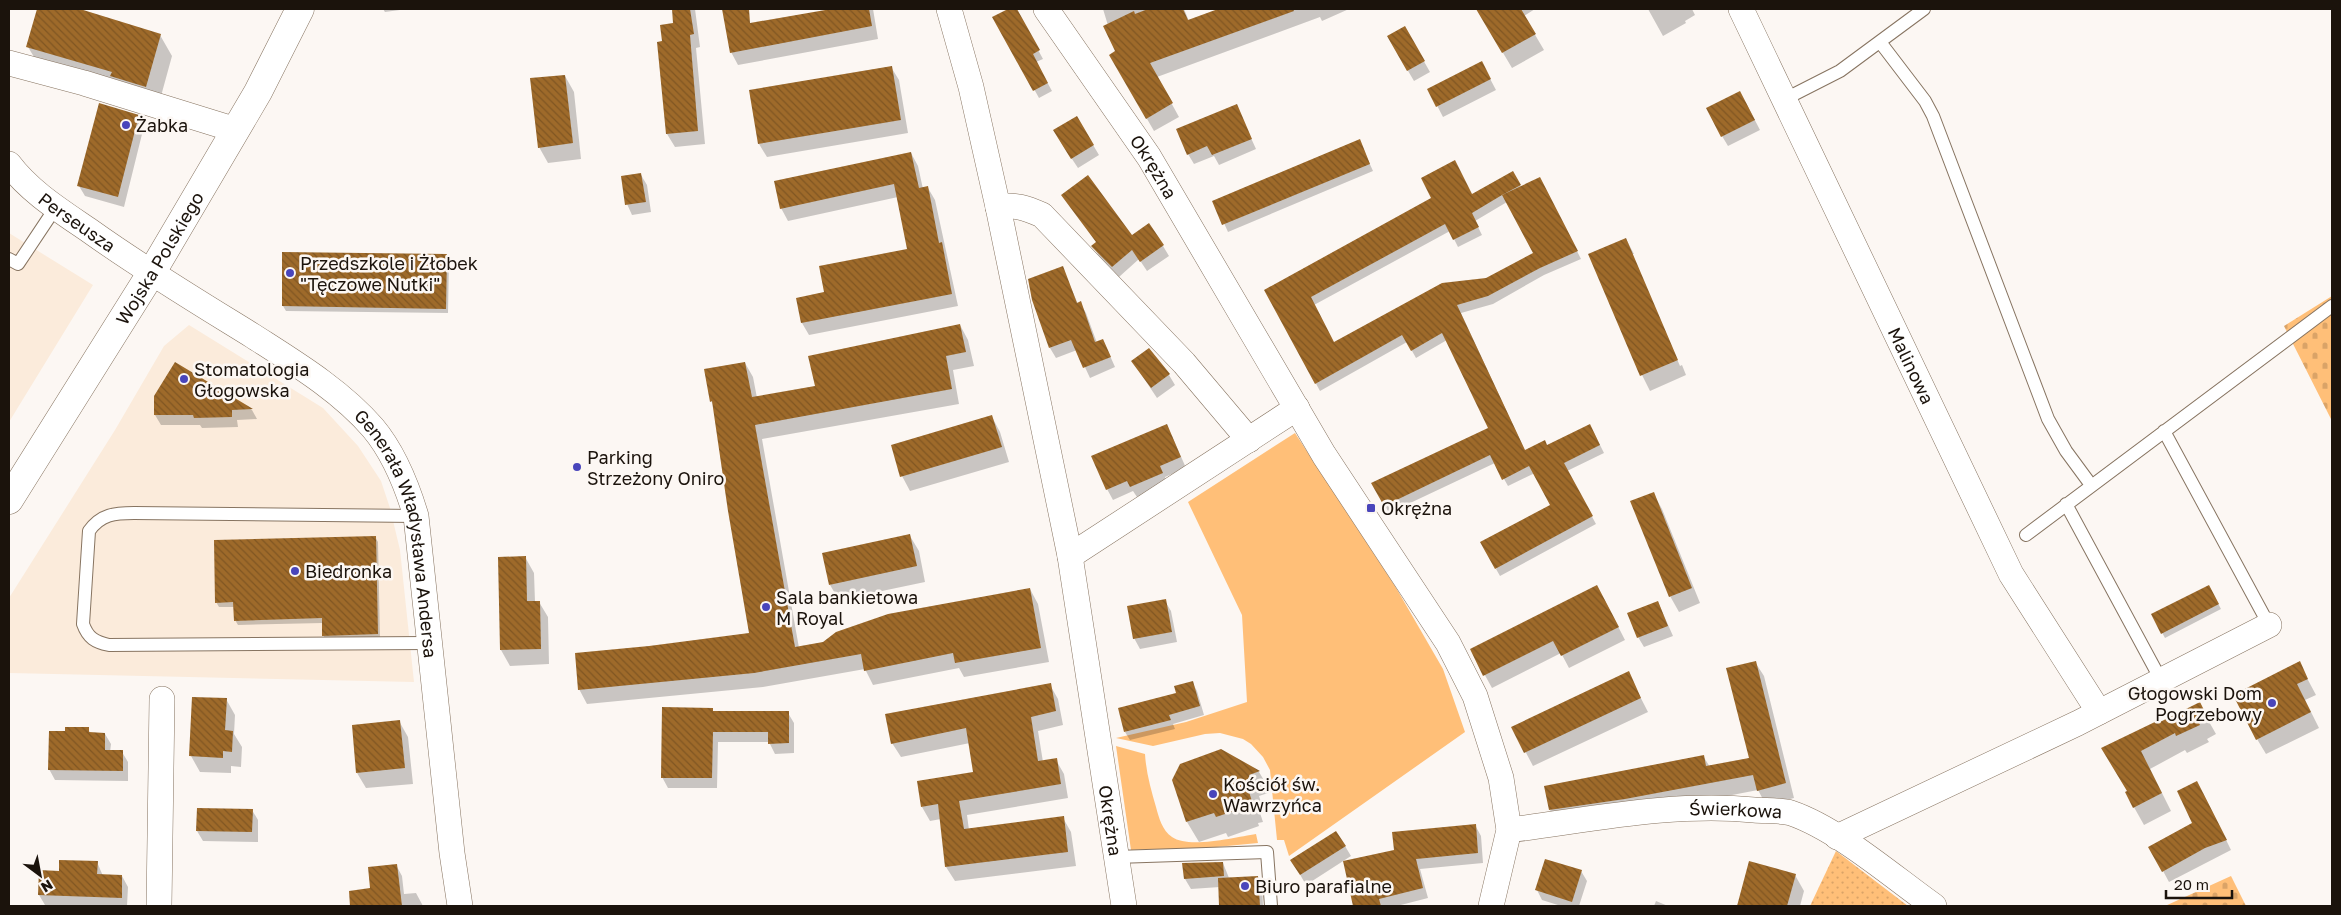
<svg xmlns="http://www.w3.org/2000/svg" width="2341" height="915" font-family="'Golos Text',sans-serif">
<defs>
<pattern id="cemetery-stones" width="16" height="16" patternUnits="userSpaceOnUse" patternTransform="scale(1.25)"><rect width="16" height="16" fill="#ffbf78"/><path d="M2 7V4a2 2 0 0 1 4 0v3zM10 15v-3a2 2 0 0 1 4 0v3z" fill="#daa367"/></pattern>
<pattern id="garden-dots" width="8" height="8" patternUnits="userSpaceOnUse" patternTransform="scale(1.25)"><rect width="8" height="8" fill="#ffbf78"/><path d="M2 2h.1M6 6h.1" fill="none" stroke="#daa367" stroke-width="1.8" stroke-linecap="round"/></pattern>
<pattern id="building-back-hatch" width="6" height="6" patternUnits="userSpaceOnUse" patternTransform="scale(1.25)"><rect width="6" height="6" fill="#9e6a2a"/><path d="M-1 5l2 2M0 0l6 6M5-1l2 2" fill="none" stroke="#805622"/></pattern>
</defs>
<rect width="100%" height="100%" fill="#fcf7f3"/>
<path fill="#fbebdb" d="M9,233L93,285L9,422Z
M189,325L323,408L358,446L381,481L390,508L400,550L414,682L9,673V598L115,430L164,346Z"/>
<path fill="#ffbf78" d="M1295,433L1395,586L1443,669L1465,732L1289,856L1284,840H1277L1270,770L1263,757L1251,744L1243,739L1220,733L1205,734L1153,746L1116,738L1186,722L1247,702L1242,615L1188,502Z
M1116,746L1145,754C1146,772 1151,790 1156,807C1159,818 1162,830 1172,837C1189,849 1236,837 1256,834L1258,843L1206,848L1131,850Z"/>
<path fill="url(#cemetery-stones)" d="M2332,296V421L2284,326Z
M2231,876L2246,906H2165Z"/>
<path fill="url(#garden-dots)" d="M1836,851L1908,906H1810Z"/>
<path fill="#0003" fill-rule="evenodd" d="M39,9H68L160,35L172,56L158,107L40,67L28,47Z
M383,9H407L385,12Z
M673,9H695L700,47L696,48L705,144L675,147L667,134L663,42L674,24Z
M838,9H873L878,39L738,65L731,52L727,29Z
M1010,9H1016L1043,59L1036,62L1052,91L1039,98L994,18Z
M1103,9H1184L1189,21L1221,9H1349L1322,21L1320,17L1157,77L1179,117L1154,131L1110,55L1116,52Z
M1477,9H1535L1524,16L1544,50L1512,68Z
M1648,9H1692L1695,15L1685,21L1686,23L1663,36Z
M1405,28L1430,72L1414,81L1388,37Z
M891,67L899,80L908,133L767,157L759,144Z
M1487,73L1496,90L1443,117L1429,90Z
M565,76L574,92L581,159L548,163L539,147Z
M1746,103L1760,130L1728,146L1722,136Z
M1236,105L1256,149L1219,165L1214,156L1194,164L1188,154Z
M138,116L144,126L124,207L85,196L79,186Z
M1077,118L1099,155L1078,168L1060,141Z
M1359,140L1373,171L1228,232L1214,201Z
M911,153L918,166L923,189L928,188L935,200L958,306L809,335L802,323L826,293L908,250L898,197L788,221L781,208Z
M1513,173L1521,187L1544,186L1581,259L1544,275L1493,304L1461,313L1525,451L1594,433L1604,453L1567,471L1596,524L1500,576L1496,569L1551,506L1535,473L1508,486L1495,463L1389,513L1373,484L1490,429L1447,340L1416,358L1407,342L1320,391L1266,291L1472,195ZM1507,202L1534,254L1486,280L1334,344L1314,305L1450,231L1458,247L1482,235L1475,221Z
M641,175L647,185L651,212L632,215L627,204Z
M1132,236L1163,246L1169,256L1147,271L1139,259L1119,277L1099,256L1093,246Z
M1626,239L1634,254H1632L1680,366L1682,365L1686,375L1650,391L1642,375L1590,255Z
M284,253L446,255L449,260L448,313L286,311L283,306Z
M1062,267L1078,304L1080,303L1086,313L1097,343L1103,340L1115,367L1090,378L1077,350L1056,358L1050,348Z
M960,325L968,340L974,366L953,370L959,404L762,439L799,648L823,643L1030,589L1038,604L1049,662L964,677L959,668L873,685L865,669L763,687L587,704L579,689L649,647L751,634L714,406L711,401L745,363L753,377L757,398L816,387Z
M1133,362L1169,375L1175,385L1157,398Z
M175,364L252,410L257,419L237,420L238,427L202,428L200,425H161L155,415Z
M992,417L1000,432L1009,462L910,491L902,476Z
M1172,436L1186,468L1165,477L1167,484L1137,497L1133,491L1113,500L1107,489Z
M1653,493L1662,509L1700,603L1679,612L1670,596Z
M910,536L919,551L925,582L839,600L830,585Z
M375,537L378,542L380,639L326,640L323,635V623L238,625L235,620V607H219L216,602Z
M525,557L534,573L535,602H539L548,617L549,664L510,666L501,650L499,558Z
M2209,586L2221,609L2165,638L2152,614Z
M1604,599L1625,640L1569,668L1561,653L1492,688L1471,650Z
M1165,601L1171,611L1177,642L1140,649L1134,638Z
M1658,602L1673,636L1644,647L1638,637Z
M1755,662L1764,676L1794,798L1766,805L1758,790L1634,814L1558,824L1550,810L1703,756L1710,767L1750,759Z
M2299,663L2316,695L2305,700L2319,728L2266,754L2257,739Z
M1628,673L1648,712L1533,766L1513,728Z
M1192,682L1197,691L1204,715L1173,724L1175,729L1130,740L1125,732Z
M1050,685L1058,699L1063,725L1038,731L1043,762L1056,760L1064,774L1068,798L967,815L969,830L1063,818L1071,832L1076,866L955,881L946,867L941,819L930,821L922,807L975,773L970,743L901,757L892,743Z
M226,699L235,715L234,734L242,747L241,767L231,766V773L200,772L191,756Z
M2199,704L2216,734L2207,739L2209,742L2187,753L2185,750L2150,769L2171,811L2144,825L2126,793L2129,792L2113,766L2160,724Z
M712,710L714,713H788L794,723V753L775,754L769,742H718L717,788H668L662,777Z
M399,721L408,737L413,784L366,788L357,773Z
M88,729L91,734H105L111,744L110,752H122L128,762V781L55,780L49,769L66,733Z
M1221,750L1259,772L1271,792L1259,796L1262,805L1258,807L1263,822L1258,823L1259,826L1228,837L1226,833L1199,842L1187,822Z
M2203,793L2231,850L2169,882L2150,847L2194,823Z
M252,810L258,820V842L203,841L197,831Z
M1475,825L1481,836L1483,863L1420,869L1428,898L1397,906H1355L1345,862L1395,851Z
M1345,846L1351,856L1306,885L1298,871Z
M97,862L103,876H122L128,887L127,906L45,905L39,895L40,872H60Z
M1223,863L1229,878L1258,877L1262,885L1263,906H1220V887L1191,889L1185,879Z
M1750,863L1795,875L1804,891L1800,906H1738Z
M396,865L402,876L404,894L416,893L423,906H352L350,892L372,889Z
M1581,871L1587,881L1579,906H1561L1542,900L1537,890Z
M1656,901L1668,906H1654Z"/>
<path fill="url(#building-back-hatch)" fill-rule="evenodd" d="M37,9H80L161,34L146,87L110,76L112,72L26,47Z
M672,9H690L694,34L690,35L698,131L666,134L657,42L662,41L660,25L673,23Z
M722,9H749L750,23L831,9H869L872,26L730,53Z
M1008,9H1017L1040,50L1033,54L1048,83L1033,91L992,17Z
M1148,9H1183L1188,20L1218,9H1293L1294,11L1150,63L1173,103L1146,119L1109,55L1115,51L1103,26L1134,11L1135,14Z
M1476,9H1521L1536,34L1502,53Z
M1405,26L1425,61L1407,71L1387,36Z
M1482,61L1491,79L1436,107L1427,89Z
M892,66L901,120L758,144L749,90Z
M565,75L573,143L538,148L530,78Z
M1740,91L1755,120L1721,137L1706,108Z
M99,103L139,115L118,197L77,186Z
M1237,104L1252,139L1212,155L1207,146L1187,155L1176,129Z
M1077,116L1094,145L1071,159L1053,130Z
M1360,139L1370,164L1222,225L1212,201Z
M911,152L919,188L928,186L939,243L942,242L952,294L801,323L796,298L824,292L819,266L907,249L894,184L780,209L774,181Z
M1455,160L1472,194L1513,171L1521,185L1502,195L1540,177L1578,251L1540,268L1488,296L1457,305L1525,450L1545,440L1547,445L1590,424L1600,445L1564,463L1593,516L1495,569L1480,542L1550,505L1529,466L1502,480L1490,455L1384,506L1371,483L1488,428L1442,333L1411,351L1402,335L1315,384L1264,290L1431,198L1421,178ZM1502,195L1533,253L1486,278L1442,283L1334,342L1311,297L1445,224L1453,240L1479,227L1472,213Z
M641,173L646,202L625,205L621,176Z
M1088,175L1132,235L1149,223L1164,245L1140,262L1132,250L1112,267L1091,246L1096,242L1061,195Z
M1626,238L1678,360L1640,376L1588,254Z
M282,252L447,254L446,309L282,306Z
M1063,266L1077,303L1081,301L1095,342L1103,339L1111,357L1083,368L1071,340L1049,348L1032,300L1028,279Z
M960,324L966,352L946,356L952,389L755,425L795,647L823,642L836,632L888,614L1030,588L1041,648L955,663L953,653L864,671L861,654L754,673L578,690L575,653L649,646L749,633L728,511L712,401L710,402L704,369L745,362L752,397L815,386L808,356Z
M1149,348L1170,374L1151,388L1131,361Z
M175,362L253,409L232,410V417L194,418L193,415H154V396Z
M992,415L1002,447L900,477L891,445Z
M1167,424L1181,457L1160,466L1163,473L1130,487L1127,481L1106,490L1091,456Z
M1654,492L1692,588L1669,597L1630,501Z
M910,534L917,566L829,585L822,553Z
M376,536L378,634L322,636V618L234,621L233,602L215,603L214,540Z
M526,556L527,601H540L541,649L500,650L498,557Z
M1597,585L1619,627L1561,656L1553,641L1483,676L1470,649Z
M2209,585L2219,604L2161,634L2151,614Z
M1166,599L1172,632L1133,639L1127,606Z
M1658,601L1668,626L1637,638L1627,613Z
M1756,661L1786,783L1757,791L1753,775L1625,799L1549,810L1544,786L1704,755L1706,766L1749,758L1726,668Z
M2300,661L2308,679L2297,684L2311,712L2256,740L2233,695Z
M1629,671L1641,698L1524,753L1511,727Z
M1193,681L1200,706L1169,715L1171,720L1124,732L1118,708L1176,693L1174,686Z
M1051,683L1056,711L1031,717L1038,761L1057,758L1061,784L959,801L964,829L1064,816L1068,852L945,867L938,804L921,807L917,781L973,772L966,728L891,744L885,714Z
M192,697L227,698L225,730L233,731L232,752L223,751V758L189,756Z
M2200,702L2207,716L2198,721L2200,725L2176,736L2175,733L2141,751L2162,793L2133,808L2125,792L2127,791L2101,748L2159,720L2160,722Z
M662,707L713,708V711H789V743L768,744V732H713L712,778H661Z
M400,720L405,768L356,773L352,725Z
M65,727H89V732L105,733V750H123V771L48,770L49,731H65Z
M1221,749L1260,771L1249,775L1252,784L1247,786L1252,801L1248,803L1249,806L1216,817L1214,813L1186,822L1172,780L1180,764Z
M2197,781L2227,840L2205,848L2162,872L2148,847L2192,823L2177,791Z
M197,808L253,809L252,832L196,831Z
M1476,824L1478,853L1416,859L1423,888L1379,899L1381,906H1353L1343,861L1394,850L1392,832Z
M1336,831L1346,846L1300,875L1290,860Z
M1545,859L1582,870L1572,902L1535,890Z
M59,860L98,861L97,874L122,875V898L38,895L39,870L59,871Z
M1749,861L1796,874L1787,906H1737Z
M1223,862L1224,876L1184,879L1182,863Z
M397,864L402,906H350L349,891L370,888L368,867Z
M1258,876L1260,906H1219L1218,878Z"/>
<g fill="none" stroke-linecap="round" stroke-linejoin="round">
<g stroke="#877461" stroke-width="14">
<path id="service" d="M1880,42L1925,101L1933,116L2048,419L2066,451L2091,485
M1785,99L1840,71L1924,9
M9,259L18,264L56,207
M2164,431L2269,625
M2066,504L2161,680
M416,516L134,513C115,513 101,514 89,531L83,624C88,638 95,642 109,645L429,643
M2026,535L2332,306
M1116,857L1267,852L1271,906"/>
</g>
<g stroke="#877461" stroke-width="26">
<g id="minor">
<path id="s1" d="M949,9L971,87L998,207L1070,556L1124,906"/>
<path id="s2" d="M1046,9L1149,157L1324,455L1448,643L1475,696L1501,778L1509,830L1491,906"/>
<path id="s3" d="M1741,9L2011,574L2099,712"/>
<path d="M9,63L84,83L236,130"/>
<path id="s4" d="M9,164C30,192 61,211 90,231C143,269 198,302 253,336C295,363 340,390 373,428C394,453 407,486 416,516L452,853L460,906"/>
<path d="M998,207C1015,204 1026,208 1042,215L1184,363L1249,440"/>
<path d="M1070,556L1297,408"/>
<path id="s5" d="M1509,830C1589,820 1672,802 1754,810C1765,811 1780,810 1791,813C1838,829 1893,877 1934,906"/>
<path d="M1837,837L2078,723L2269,625"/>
<path d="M159,906L162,699"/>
</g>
</g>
<g stroke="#877461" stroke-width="29">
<g id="tertiary">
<path id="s6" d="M9,500L152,272L258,92L300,9"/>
</g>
</g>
<use href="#service" stroke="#fff" stroke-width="12"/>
<use href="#minor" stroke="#fff" stroke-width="25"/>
<use href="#tertiary" stroke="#fff" stroke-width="28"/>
</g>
<g fill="#4945bb" stroke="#fcf7f3" stroke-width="2">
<circle cx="126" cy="125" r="5"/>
<circle cx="290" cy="273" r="5"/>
<circle cx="184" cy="379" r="5"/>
<circle cx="577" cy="467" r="5"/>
<rect x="1366" y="503" width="10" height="10" rx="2.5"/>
<circle cx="295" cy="571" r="5"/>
<circle cx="766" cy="607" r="5"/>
<circle cx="2272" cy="703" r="5"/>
<circle cx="1213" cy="794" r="5"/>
<circle cx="1245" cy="886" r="5"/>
</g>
<g text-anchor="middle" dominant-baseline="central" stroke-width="5" stroke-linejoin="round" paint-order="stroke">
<g font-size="18" fill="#1b130c" stroke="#fcf7f3" text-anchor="start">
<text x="136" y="125">Żabka</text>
<text x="300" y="263">Przedszkole i Żłobek<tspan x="300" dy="21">"Tęczowe Nutki"</tspan></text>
<text x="194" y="369">Stomatologia<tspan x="194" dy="21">Głogowska</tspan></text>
<text x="587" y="457">Parking<tspan x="587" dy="21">Strzeżony Oniro</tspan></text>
<text x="1381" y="508">Okrężna</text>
<text x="305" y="571">Biedronka</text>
<text x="776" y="597">Sala bankietowa<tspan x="776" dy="21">M Royal</tspan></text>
<text x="2262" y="693" text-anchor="end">Głogowski Dom<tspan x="2262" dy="21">Pogrzebowy</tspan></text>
<text x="1223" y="784">Kościół św.<tspan x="1223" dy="21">Wawrzyńca</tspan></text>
<text x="1255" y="886">Biuro parafialne</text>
</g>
<g font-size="18" fill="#1b130c" stroke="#fcf7f3">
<text stroke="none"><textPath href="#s2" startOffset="191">Okrężna</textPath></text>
<text stroke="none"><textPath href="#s4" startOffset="90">Perseusza</textPath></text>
<text stroke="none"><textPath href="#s6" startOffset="285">Wojska Polskiego</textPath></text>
<text stroke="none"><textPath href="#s3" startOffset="395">Malinowa</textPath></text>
<text stroke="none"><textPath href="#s4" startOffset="561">Generała Władysława Andersa</textPath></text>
<text stroke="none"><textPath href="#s5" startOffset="228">Świerkowa</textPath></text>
<text stroke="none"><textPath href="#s1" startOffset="828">Okrężna</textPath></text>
</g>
</g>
<rect width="2341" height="915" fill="none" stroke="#1b130c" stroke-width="20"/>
<g transform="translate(40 875) rotate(148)" stroke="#fcf7f3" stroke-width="4" paint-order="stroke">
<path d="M0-4L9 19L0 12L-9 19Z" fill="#1b130c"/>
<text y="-8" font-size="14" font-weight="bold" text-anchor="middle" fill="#1b130c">N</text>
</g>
<path d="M2166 890v8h66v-8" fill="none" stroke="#1b130c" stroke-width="2.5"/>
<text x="2174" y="890" font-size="15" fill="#1b130c" stroke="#fcf7f3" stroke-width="4" paint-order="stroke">20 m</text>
</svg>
